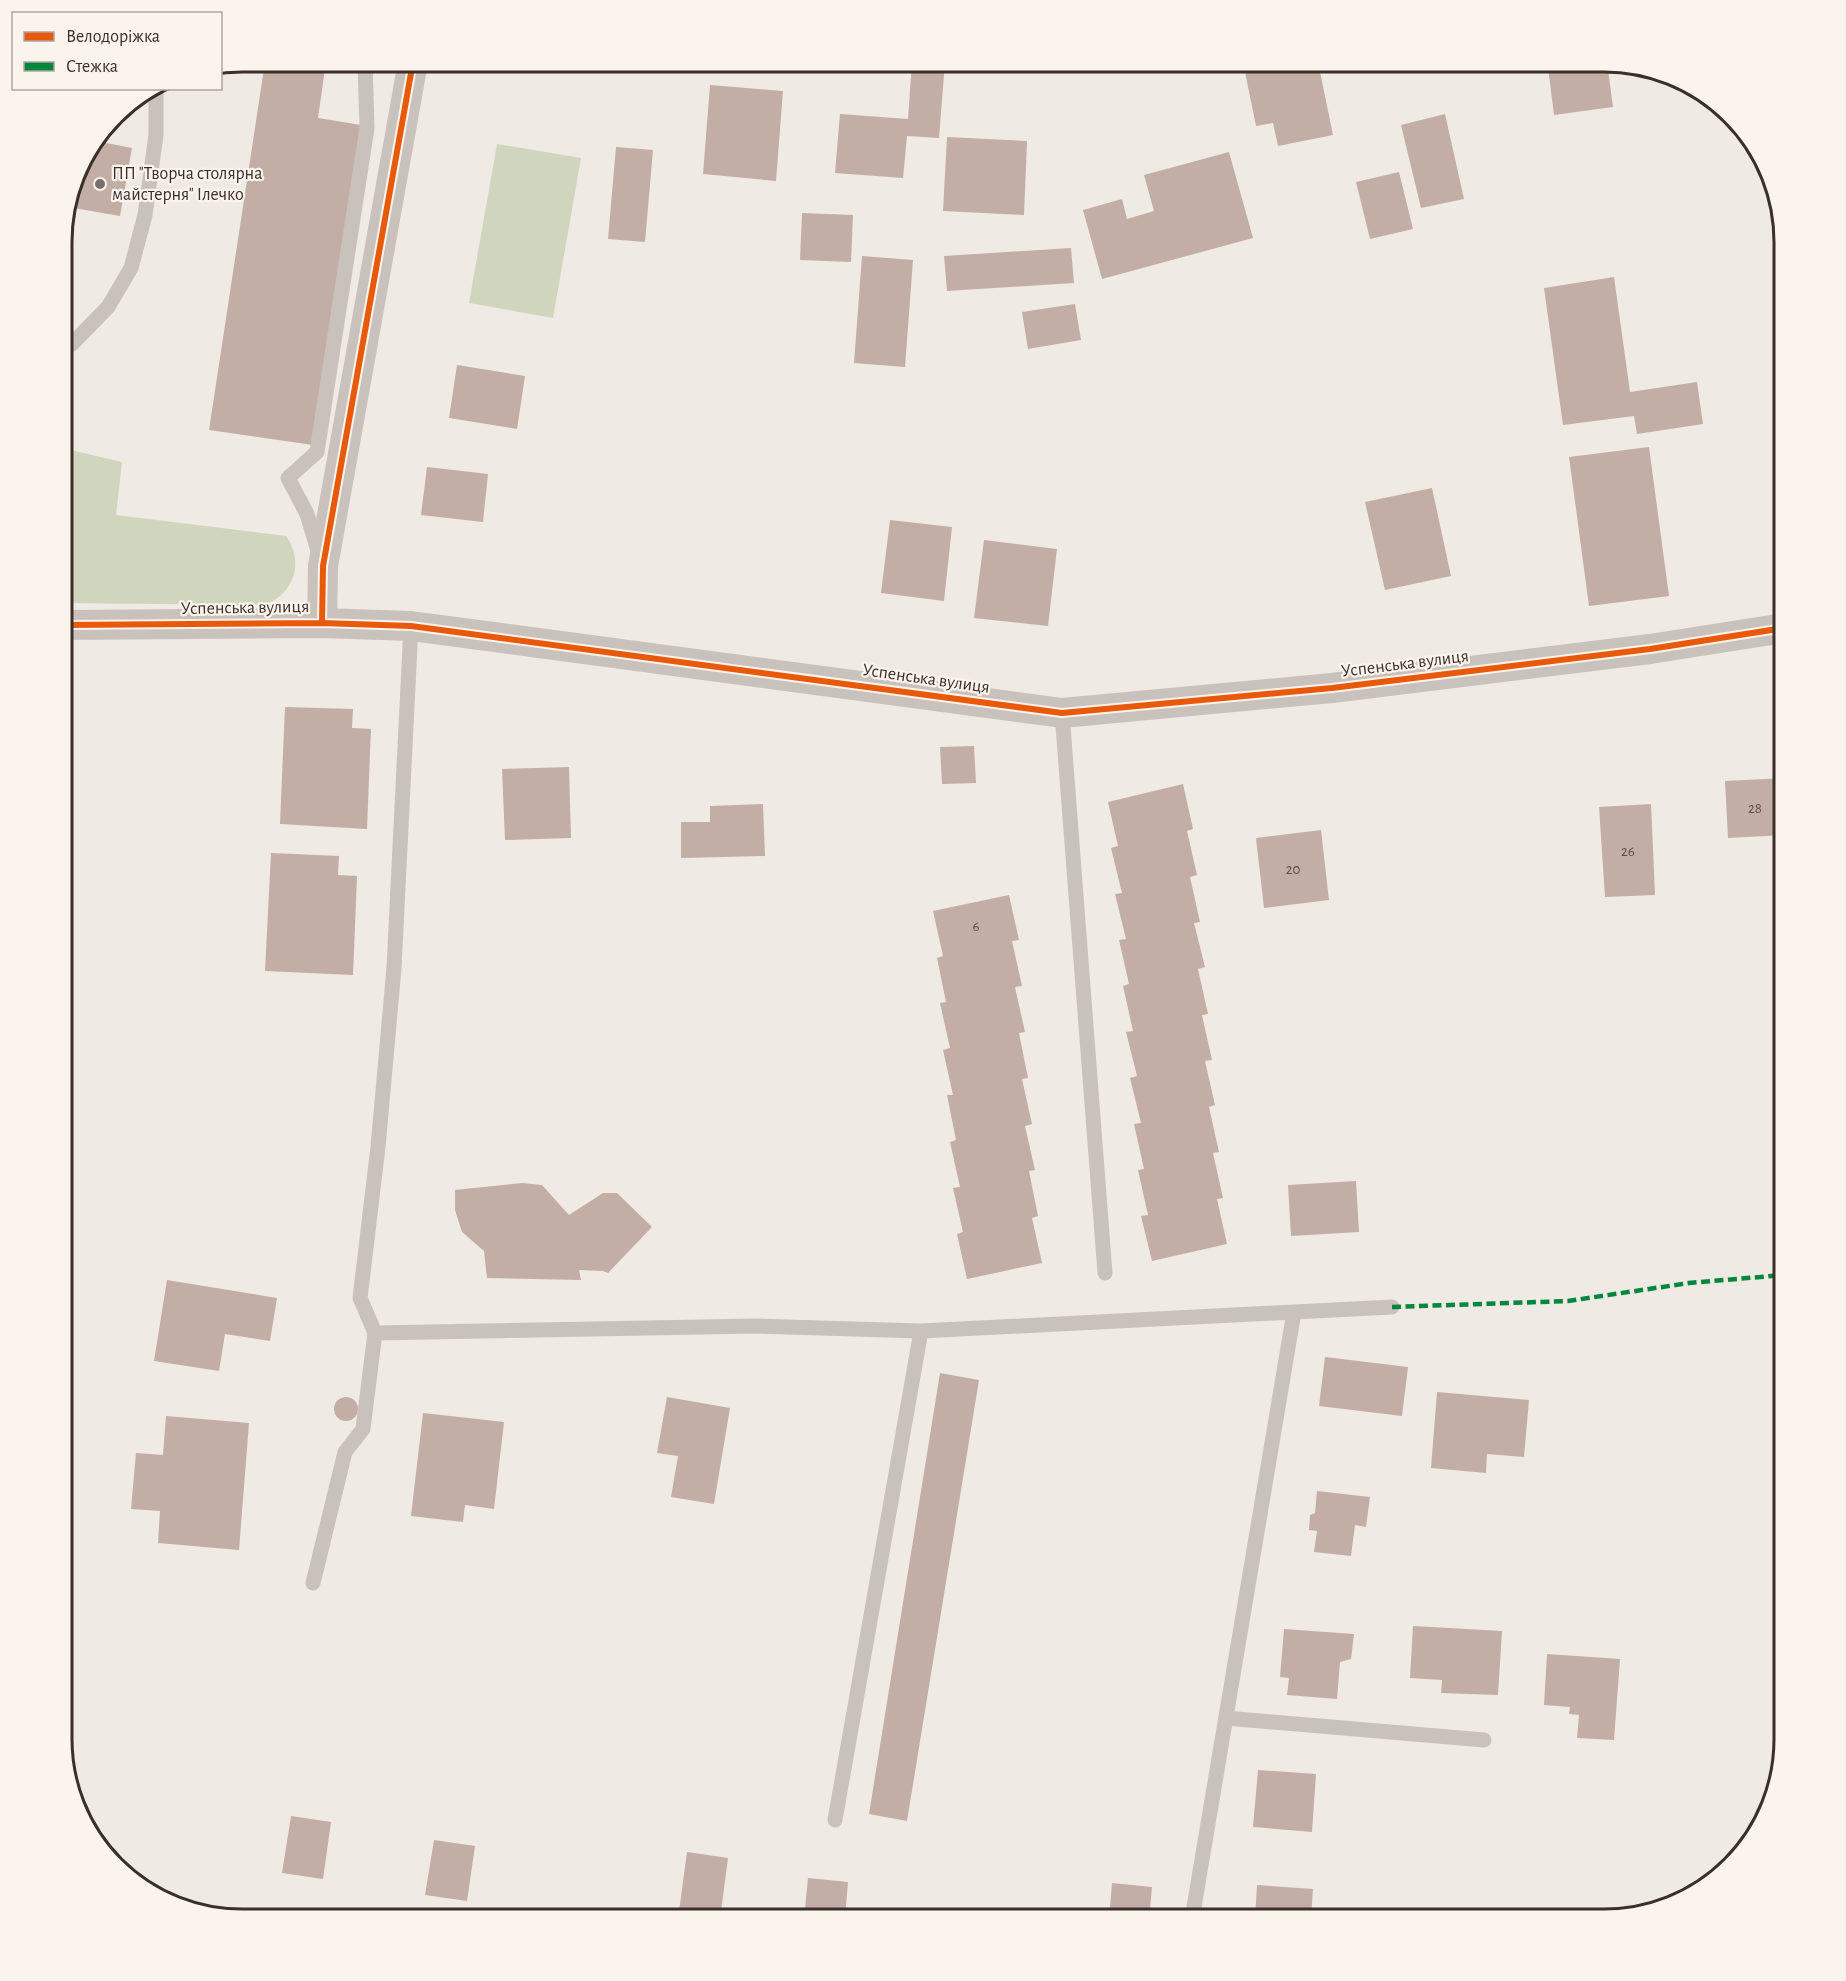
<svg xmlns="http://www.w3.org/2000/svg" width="1846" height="1981" font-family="'Alegreya Sans',sans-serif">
<rect width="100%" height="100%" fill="#efeae4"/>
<path fill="#d0d5be" d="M497,144L581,158L553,318L469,303Z
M62,448L122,462L116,515L286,536C304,562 295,593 265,605L62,603Z"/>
<path fill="#c3aea5" d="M265,62H326L318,118L361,125L313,445L209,430Z
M912,62H945L939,138L907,136L903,178L835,173L840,114L908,119Z
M1293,62H1318L1333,135L1278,146L1273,123L1256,126L1245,72Z
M1587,62H1607L1613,107L1554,115L1548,67Z
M710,85L783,91L776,181L703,174Z
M1445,114L1464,199L1421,208L1401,125Z
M947,137L1027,141L1024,215L943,211Z
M96,141L132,148L120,216L68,207L80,162Z
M616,147L653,150L645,242L608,239Z
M1229,152L1253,238L1102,279L1083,210L1122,199L1127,219L1154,211L1144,175Z
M1399,172L1413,229L1370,239L1356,182Z
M802,213L853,215L851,262L800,260Z
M1071,248L1074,283L947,291L944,256Z
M862,256L913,260L905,367L854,363Z
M1614,277L1630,392L1697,382L1703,424L1637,434L1634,416L1563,425L1544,288Z
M1075,304L1081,340L1028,349L1022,312Z
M457,365L525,376L517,429L449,418Z
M1649,447L1669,596L1589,606L1569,457Z
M427,467L488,474L483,522L421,515Z
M1432,488L1451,576L1385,590L1365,502Z
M890,520L952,527L944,601L881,593Z
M984,540L1057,549L1048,626L974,618Z
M285,707L353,709L352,728L371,729L367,829L280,824Z
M974,746L976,783L942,784L940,747Z
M569,767L571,838L505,840L502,769Z
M1784,778V835L1728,838L1725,781Z
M1183,784L1193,829L1187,831L1197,875L1190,877L1200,922L1194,923L1205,967L1198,969L1208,1014L1202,1015L1212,1060L1205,1061L1215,1105L1209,1107L1219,1152L1213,1153L1223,1198L1217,1199L1227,1244L1152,1261L1141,1216L1148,1215L1138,1170L1144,1169L1134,1124L1141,1123L1130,1078L1137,1076L1126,1032L1133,1031L1123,986L1129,984L1119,940L1126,939L1115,894L1122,893L1111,848L1118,846L1108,802Z
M763,804L765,856L681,858V822H710V806Z
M1651,804L1655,895L1605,897L1599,807Z
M1321,830L1329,900L1264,908L1256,838Z
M271,853L339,856L338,875L357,876L353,975L265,971Z
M1009,895L1019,940L1012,941L1022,986L1015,987L1025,1032L1019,1033L1028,1078L1022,1079L1032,1124L1025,1126L1035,1170L1029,1171L1038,1216L1032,1218L1042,1263L967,1279L957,1234L963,1232L953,1188L960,1187L950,1142L956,1140L947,1095H953L943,1050L950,1048L940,1003L946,1002L937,958L943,956L933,911Z
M1356,1181L1359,1232L1291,1236L1288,1185Z
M522,1183L542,1185L569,1215L603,1193H617L652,1227L608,1273L603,1271L579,1270L581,1280L487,1278L484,1251L462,1232L455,1210V1190Z
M167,1280L277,1298L270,1341L225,1334L219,1371L154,1361Z
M1325,1357L1408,1367L1402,1416L1319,1406Z
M940,1373L979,1380L907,1821L869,1814Z
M1437,1392L1529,1400L1524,1457L1487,1454L1486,1473L1431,1468Z
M334 1409a12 12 0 1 1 24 0a12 12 0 1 1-24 0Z
M667,1397L730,1408L714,1504L671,1497L678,1456L657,1453Z
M423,1413L504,1422L494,1509L465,1505L463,1522L411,1516Z
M166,1416L249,1423L239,1550L158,1543L160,1511L131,1509L136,1453L163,1455Z
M1317,1491L1370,1497L1366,1527L1355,1525L1351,1556L1314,1552L1317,1531L1309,1530L1310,1515L1315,1513Z
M1413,1626L1502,1631L1498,1695L1441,1693L1442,1680L1410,1678Z
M1284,1629L1354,1634L1351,1659L1340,1662L1337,1699L1287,1695L1289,1678L1280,1677Z
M1547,1654L1620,1659L1614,1740L1577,1738L1579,1715L1569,1714L1570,1707L1544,1705Z
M1258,1770L1316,1774L1312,1832L1253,1827Z
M291,1816L331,1822L323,1879L282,1873Z
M434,1840L475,1846L467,1901L425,1895Z
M687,1852L728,1858L720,1919H678Z
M808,1878L848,1882L845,1919H804Z
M1112,1883L1152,1887L1149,1919H1109Z
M1257,1885L1313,1889L1311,1919H1255Z
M518,1912L549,1914L548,1919H517Z
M929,1912L982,1918V1919H928Z"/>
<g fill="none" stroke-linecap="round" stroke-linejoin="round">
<path stroke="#c9c2bc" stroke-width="15" d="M62,349L72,344L108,307L131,268L145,215L156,135V88
M319,554L307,514L288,478L317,452L367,128L365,62
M411,626L394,968L378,1147L360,1298L375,1333L757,1326L921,1331L1392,1307
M1062,713L1105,1273
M313,1583L345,1452L363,1429L375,1333
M1226,1718L1484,1740
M835,1820L921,1331
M1192,1919L1294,1312"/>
<path stroke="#c9c2bc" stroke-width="30" d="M322,623L323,566L413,62
M62,625L322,623L411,626L1062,713L1332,688L1650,649L1784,628"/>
<path stroke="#00873e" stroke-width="4.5" stroke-dasharray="9 4.5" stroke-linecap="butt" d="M1392,1307L1568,1301L1689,1283L1784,1275"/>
<g stroke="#fbf4ec" stroke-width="10">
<path id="cycleway" d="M322,623L323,566L413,62
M62,625L322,623L411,626L1062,713L1332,688L1650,649L1784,628"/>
</g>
<use href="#cycleway" stroke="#e8590c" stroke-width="6"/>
</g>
<circle fill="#79706b" stroke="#fbf4ec" stroke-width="2" cx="100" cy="184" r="6"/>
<g text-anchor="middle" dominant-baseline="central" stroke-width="4.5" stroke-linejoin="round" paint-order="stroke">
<g font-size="15" fill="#5c4f49">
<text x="1755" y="808">28</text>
<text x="1628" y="851">26</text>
<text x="1293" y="869">20</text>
<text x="976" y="926">6</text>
</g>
<g font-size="18" fill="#3a2f2a" stroke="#fbf4ec" text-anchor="start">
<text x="112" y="174">ПП "Творча столярна<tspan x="112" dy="21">майстерня" Ілечко</tspan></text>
</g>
<g font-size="18" fill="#3a2f2a" stroke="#fbf4ec">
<text transform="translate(245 608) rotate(-1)">Успенська вулиця</text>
<text transform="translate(1405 664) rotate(-7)">Успенська вулиця</text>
<text transform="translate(926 679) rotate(8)">Успенська вулиця</text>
</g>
</g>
<path d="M0 0H1846V1981H0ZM242 72H1604A170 170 0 0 1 1774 242V1739A170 170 0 0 1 1604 1909H242A170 170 0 0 1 72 1739V242A170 170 0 0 1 242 72Z" fill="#fbf4ec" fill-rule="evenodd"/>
<path fill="none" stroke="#3a2f2a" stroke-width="3" d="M242 72H1604A170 170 0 0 1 1774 242V1739A170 170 0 0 1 1604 1909H242A170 170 0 0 1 72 1739V242A170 170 0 0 1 242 72Z"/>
<rect x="12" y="12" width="210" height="78" fill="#fbf4ec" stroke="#aea59e" stroke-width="1.5"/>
<rect x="24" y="32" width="30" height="9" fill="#e8590c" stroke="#aea59e" stroke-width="1.5"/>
<text x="66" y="42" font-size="18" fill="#3a2f2a">Велодоріжка</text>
<rect x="24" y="62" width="30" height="9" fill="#00873e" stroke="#aea59e" stroke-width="1.5"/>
<text x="66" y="72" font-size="18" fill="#3a2f2a">Стежка</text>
</svg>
